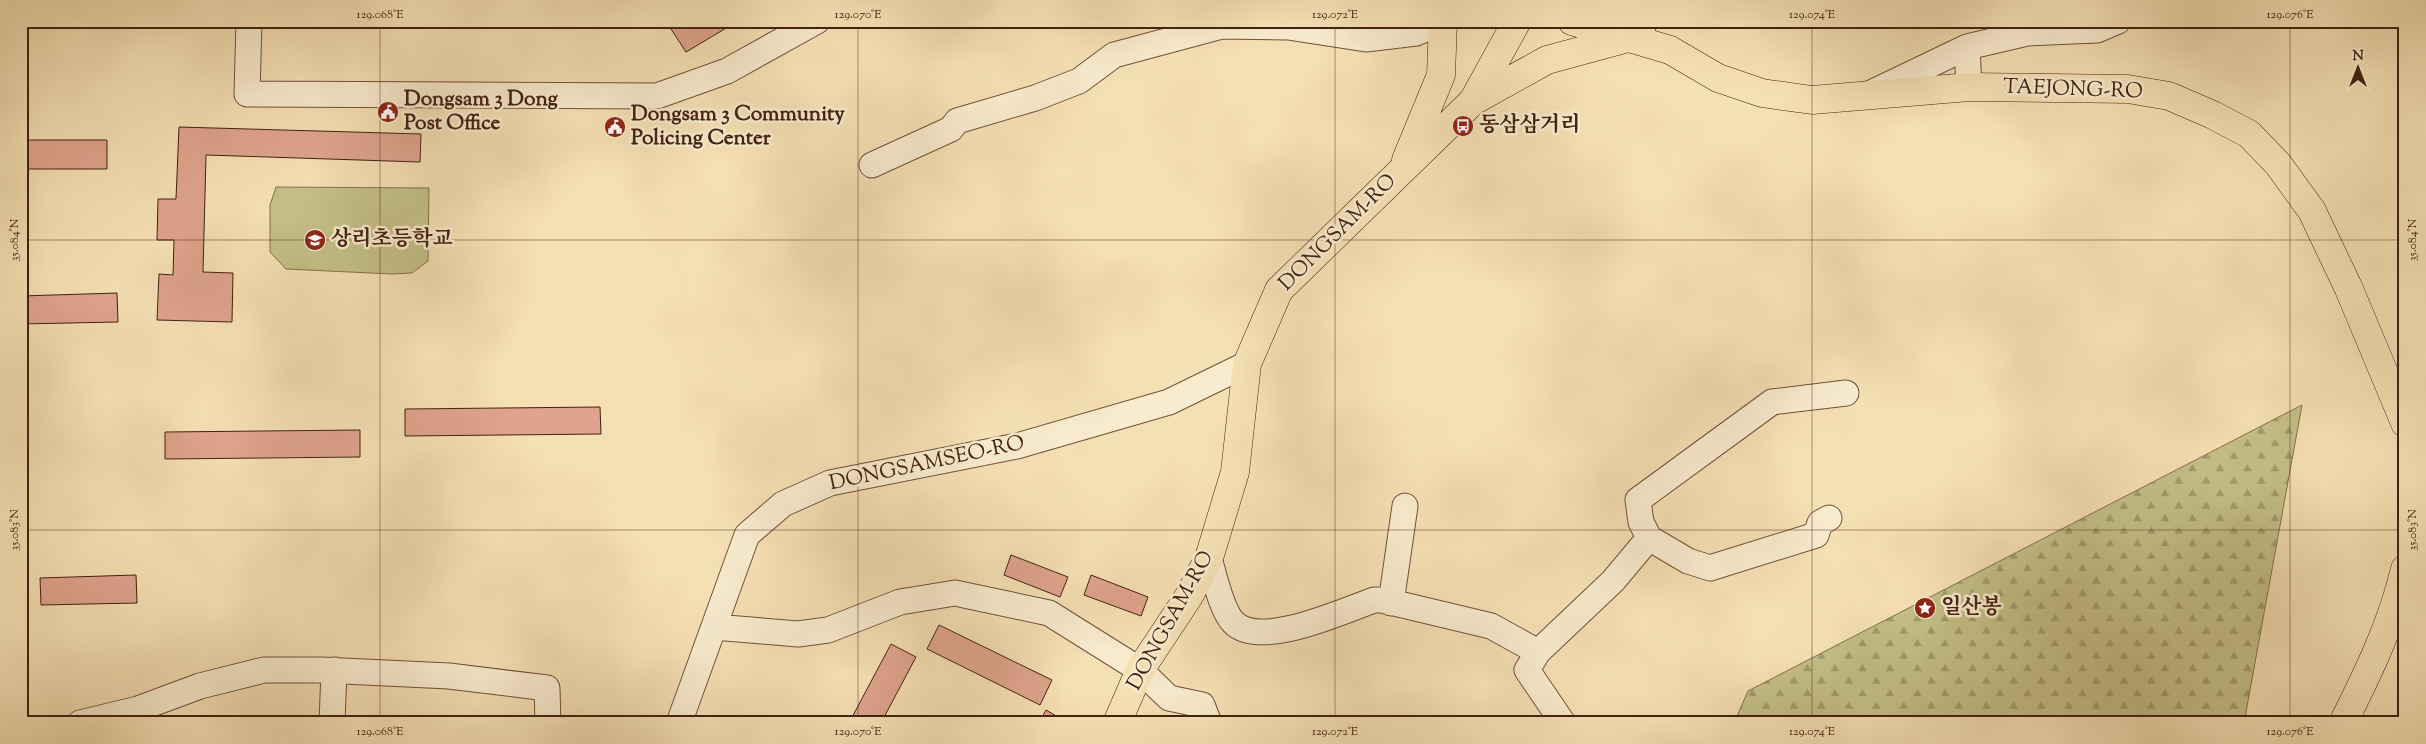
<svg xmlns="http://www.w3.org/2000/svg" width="2426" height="744" font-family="'Sorts Mill Goudy','Noto Serif KR',serif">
<defs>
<pattern id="forest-firs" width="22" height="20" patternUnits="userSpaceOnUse" patternTransform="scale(1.25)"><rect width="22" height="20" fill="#c4c087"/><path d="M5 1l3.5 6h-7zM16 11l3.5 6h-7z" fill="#a19c6d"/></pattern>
</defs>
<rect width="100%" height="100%" fill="#f5e0b4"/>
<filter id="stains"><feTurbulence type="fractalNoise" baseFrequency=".004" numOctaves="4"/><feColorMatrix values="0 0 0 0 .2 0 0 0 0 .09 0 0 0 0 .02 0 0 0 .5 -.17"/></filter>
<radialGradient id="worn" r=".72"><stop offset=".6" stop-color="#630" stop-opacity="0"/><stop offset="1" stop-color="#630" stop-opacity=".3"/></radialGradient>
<path fill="url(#forest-firs)" stroke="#84704c" d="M2302,405L2244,723H1734L1748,691Z"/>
<path fill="#c4c087" stroke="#84704c" d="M276,187L429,188L428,261L412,273L392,274L286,269L270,252V205Z"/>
<path fill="#dfa48e" stroke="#432111" d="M685,21H738L686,52L671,29Z
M179,127L421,134L420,162L206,155L203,272L233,273L232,322L157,320L159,274L173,275L174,240H157L158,199H176Z
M21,140H107V169H21Z
M117,293L118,322L21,324V296Z
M600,407L601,434L405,436V409Z
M360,430V457L165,459V432Z
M1011,555L1068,577L1060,597L1004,575Z
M136,575L137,603L41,605L40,578Z
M1091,575L1148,597L1141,616L1084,595Z
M939,625L1052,680L1040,705L927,649Z
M891,644L916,657L881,723H849Z
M1046,710L1068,723H1039Z"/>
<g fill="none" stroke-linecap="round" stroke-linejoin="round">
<g stroke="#70513a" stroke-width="27">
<path id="minor" d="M249,21L247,94L657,96L727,71L817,21
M1639,21L1646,43
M1967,47L1969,87
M1869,94L1967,47L2027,33L2097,30L2118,21
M872,165L951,129L957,121L1035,98L1079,81L1114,55L1222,26L1288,27L1366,39L1416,33L1444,21
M1829,518L1820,523L1816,535L1710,568L1688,561L1649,538L1641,522L1638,500L1772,402L1846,393
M1209,558C1214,575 1221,609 1233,622C1259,650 1343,611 1374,600H1382L1491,626L1538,652L1527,670L1563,723
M1391,603L1405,506
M714,627L798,634L828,630L900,602L955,593L1049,613L1140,670L1169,698L1202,705L1209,723
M1538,652L1613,581L1649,538
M80,723L138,709L200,686L264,670H322L449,676L547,688L548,723
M332,723L334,670
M679,723L747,535L783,504L830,483L1017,446L1169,402L1247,364"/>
</g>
<g stroke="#432111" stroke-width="29">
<path id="major" d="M1572,21L1670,50L1718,78L1762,93L1812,100L1969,87L2128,89L2169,96L2213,115L2249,134L2278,164L2312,211L2349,289L2405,423
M1473,101L1547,60L1628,38
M1406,160L1441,75L1443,21
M1117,723L1140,670L1189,596L1209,558L1235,472L1247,364L1279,290L1473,101L1517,21
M2343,723C2368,673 2392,624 2405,569"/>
</g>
<use href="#minor" stroke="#f8ebce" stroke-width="25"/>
<use href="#major" stroke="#f5e0b4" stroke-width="28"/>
</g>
<path fill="none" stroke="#432111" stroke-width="1" stroke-opacity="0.45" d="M380,21V723M858,21V723M1335,21V723M1812,21V723M2290,21V723M21,240H2405M21,530H2405"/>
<defs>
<g id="civic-disc" transform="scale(1.125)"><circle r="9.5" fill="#8f2418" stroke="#f8ebce"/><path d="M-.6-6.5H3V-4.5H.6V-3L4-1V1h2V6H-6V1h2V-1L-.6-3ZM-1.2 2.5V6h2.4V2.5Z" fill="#fff"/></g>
<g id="bus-disc" transform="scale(1.125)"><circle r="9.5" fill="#8f2418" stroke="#f8ebce"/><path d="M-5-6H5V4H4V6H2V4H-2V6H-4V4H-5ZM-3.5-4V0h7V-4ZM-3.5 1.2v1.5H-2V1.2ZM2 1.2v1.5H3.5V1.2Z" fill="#fff"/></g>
<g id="school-disc" transform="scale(1.125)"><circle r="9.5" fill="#8f2418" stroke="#f8ebce"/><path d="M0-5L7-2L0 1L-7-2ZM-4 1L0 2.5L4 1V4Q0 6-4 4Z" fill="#fff"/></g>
<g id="sight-disc" transform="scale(1.125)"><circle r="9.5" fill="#8f2418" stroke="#f8ebce"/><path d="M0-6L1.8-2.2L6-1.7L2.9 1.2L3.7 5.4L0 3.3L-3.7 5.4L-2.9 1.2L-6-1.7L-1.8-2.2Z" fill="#fff"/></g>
</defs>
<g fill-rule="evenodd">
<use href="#civic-disc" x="388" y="112"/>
<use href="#bus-disc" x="1463" y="126"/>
<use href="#civic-disc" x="615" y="127"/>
<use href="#school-disc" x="315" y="240"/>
<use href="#sight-disc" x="1925" y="608"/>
</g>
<g text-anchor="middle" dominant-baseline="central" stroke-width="5" stroke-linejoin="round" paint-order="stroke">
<g font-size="21" fill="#432111" stroke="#f8ebce">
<text transform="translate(2073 90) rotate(2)">TAEJONG-RO</text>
<text transform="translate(1338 233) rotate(-45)">DONGSAM-RO</text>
<text transform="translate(927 464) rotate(-12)">DONGSAMSEO-RO</text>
<text transform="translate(1171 621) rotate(-61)">DONGSAM-RO</text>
</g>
<g font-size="21" font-weight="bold" fill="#432111" stroke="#f8ebce" text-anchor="start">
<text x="404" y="100">Dongsam 3 Dong<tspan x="404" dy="24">Post Office</tspan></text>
<text x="631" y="115">Dongsam 3 Community<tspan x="631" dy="24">Policing Center</tspan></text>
<text x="1479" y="126">동삼삼거리</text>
<text x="331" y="240">상리초등학교</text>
<text x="1941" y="608">일산봉</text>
</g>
</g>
<rect width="2426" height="744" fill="none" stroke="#f5e0b4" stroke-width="55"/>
<g transform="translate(2358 68)" stroke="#f8ebce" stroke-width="4" paint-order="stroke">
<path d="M0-4L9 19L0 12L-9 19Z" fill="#432111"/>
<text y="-8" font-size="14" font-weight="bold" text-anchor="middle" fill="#432111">N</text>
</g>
<rect x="28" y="28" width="2370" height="688" fill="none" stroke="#432111" stroke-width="2"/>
<g font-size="12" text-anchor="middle" fill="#432111">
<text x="380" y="18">129.068°E</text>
<text x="858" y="18">129.070°E</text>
<text x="1335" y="18">129.072°E</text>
<text x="1812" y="18">129.074°E</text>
<text x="2290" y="18">129.076°E</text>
<text transform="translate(14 240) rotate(-90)" y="4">35.084°N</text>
<text transform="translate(2412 240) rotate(-90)" y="4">35.084°N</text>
<text transform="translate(14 530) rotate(-90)" y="4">35.083°N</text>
<text transform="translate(2412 530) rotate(-90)" y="4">35.083°N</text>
<text x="380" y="735">129.068°E</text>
<text x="858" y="735">129.070°E</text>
<text x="1335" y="735">129.072°E</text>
<text x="1812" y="735">129.074°E</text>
<text x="2290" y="735">129.076°E</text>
</g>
<rect width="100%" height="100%" filter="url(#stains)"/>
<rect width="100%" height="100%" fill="url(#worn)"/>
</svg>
